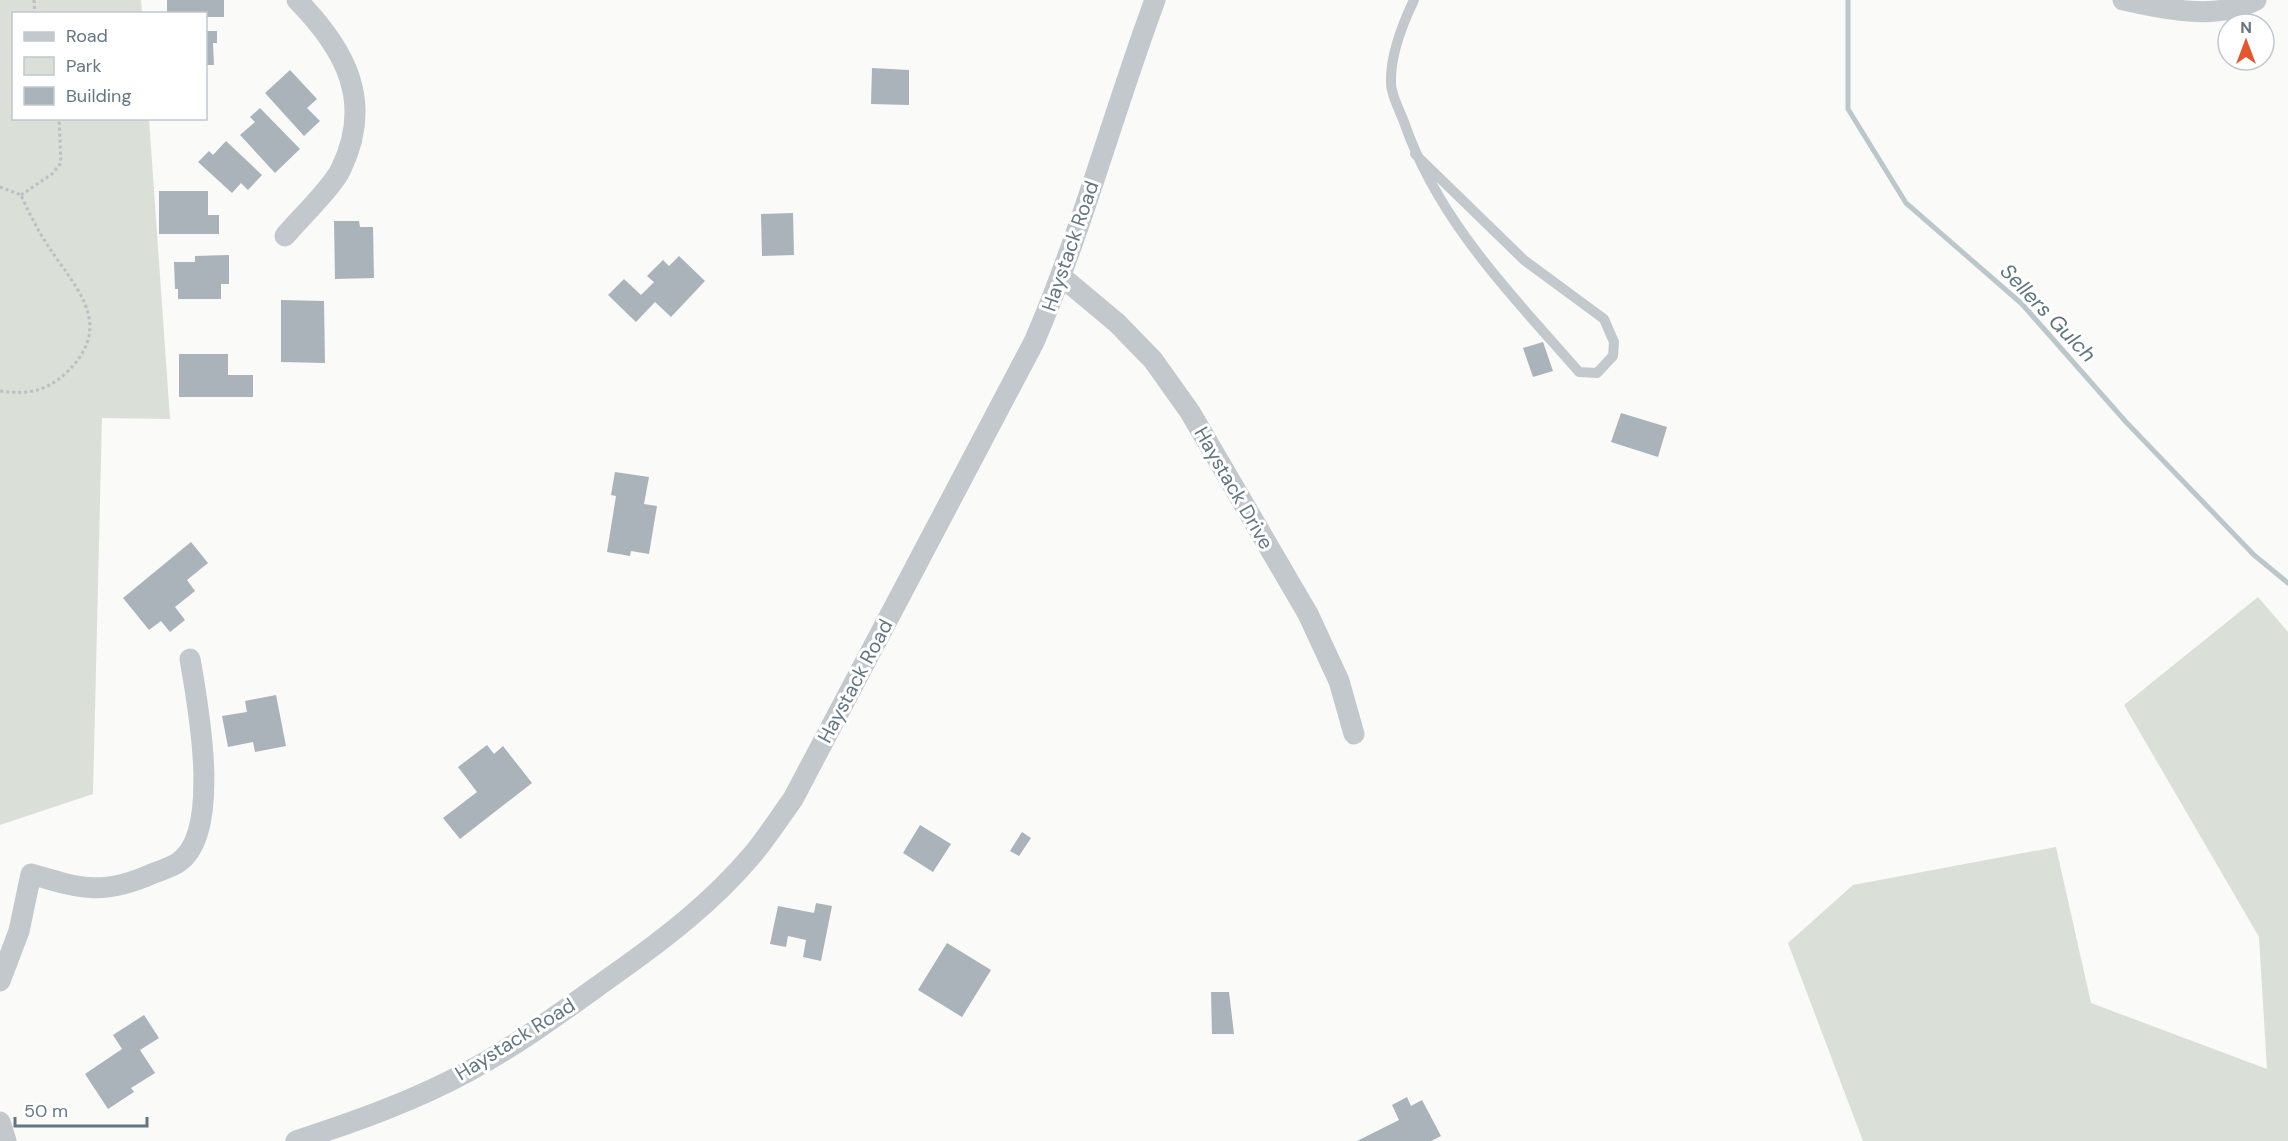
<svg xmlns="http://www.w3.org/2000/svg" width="2288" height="1141" font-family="'DM Sans',sans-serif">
<rect width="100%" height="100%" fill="#fafaf8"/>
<path fill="#dadfd7" d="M0,0H141L142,13L14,14V118L149,119L170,419L102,418L93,794L0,825Z
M2258,597L2288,632V1141H1863L1788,943L1853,885L2056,847L2091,1003L2267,1069L2259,937L2124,705Z"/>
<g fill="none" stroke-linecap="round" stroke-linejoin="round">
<path stroke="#bbc7cb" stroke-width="5" d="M1848,0V109L1906,203L2022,304L2126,422L2254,555L2288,583"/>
</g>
<path fill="#aab3b9" d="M167,0H224V17H206V14H167Z
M206,31H217V43H213L214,65H206Z
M872,68L909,70V105L871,104Z
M290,70L317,99L307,108L320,121L304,136L265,93Z
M260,108L300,149L275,173L240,135L255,122L250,117Z
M226,141L262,175L248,190L241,183L232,193L198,162L209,151L213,155Z
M159,191H208V215H219V234H159Z
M793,213L794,255L762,256L761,214Z
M334,221H359L360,227H373L374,278L335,279Z
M229,255V284H221V299H178V289H175L174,262H195V256Z
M679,256L705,281L671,317L655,302L636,322L608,295L624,279L641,295L654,282L647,276L663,260L669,266Z
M281,300L324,301L325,363L281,362Z
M1543,342L1553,371L1533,377L1523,348Z
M179,354H228V375H253V397H179Z
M1621,413L1667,427L1658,457L1611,442Z
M615,472L649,477L644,504L657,506L649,554L631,551L630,556L607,552L616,496L611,495Z
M191,542L208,563L187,580L195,591L175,607L185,620L170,632L161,621L149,630L123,598Z
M276,695L286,746L255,752L253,742L228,747L222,716L247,712L245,701Z
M487,745L494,754L503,746L532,783L460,839L443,818L477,792L458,767Z
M920,825L951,844L933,872L903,853Z
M1022,832L1031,838L1019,856L1010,851Z
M816,903L832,906L821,961L803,957L806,940L788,936L786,947L770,944L778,906L814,913Z
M947,943L991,970L962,1017L918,990Z
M1211,992H1229L1234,1034H1212Z
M144,1015L159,1038L140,1050L155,1073L131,1088L134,1092L108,1109L85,1074L122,1049L113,1035Z
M1407,1097L1411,1106L1422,1100L1441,1136L1431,1141H1357L1399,1120L1392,1105Z"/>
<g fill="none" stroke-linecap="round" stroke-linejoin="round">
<path stroke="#bbbfc2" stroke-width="3" stroke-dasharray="3 3" stroke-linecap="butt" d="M34,0L35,14
M0,187L21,195C31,218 42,238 57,259C84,297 110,330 67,372C47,391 28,395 0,391
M21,195L52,174L61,163L59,118"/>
<path stroke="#c3c8cc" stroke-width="10" d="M1414,0C1402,25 1390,55 1391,83C1391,95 1400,111 1404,122C1438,221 1512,295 1579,372L1597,373L1613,356L1614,342L1604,319L1524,260L1415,154"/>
<path stroke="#c3c8cc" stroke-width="21" d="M2123,0C2164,9 2217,21 2256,0
M285,236C300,218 332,188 341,169C374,101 345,49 297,0
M1062,277L1117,323L1153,360L1190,412L1308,614L1339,681L1354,734
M0,981L19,931L31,874C82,889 103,896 154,873C162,870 172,867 179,862C222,832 198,705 190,659
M0,1122L6,1141
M296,1141C354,1122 414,1101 469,1071C519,1044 566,1009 612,976C663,940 713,902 753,854C767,837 780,817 793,799L1034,342C1082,231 1113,113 1155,0"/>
</g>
<g text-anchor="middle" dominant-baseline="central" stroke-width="6" stroke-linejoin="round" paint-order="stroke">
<g font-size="20" fill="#657683" stroke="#fff">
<text transform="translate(1070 246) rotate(-71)">Haystack Road</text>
<text transform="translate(1234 488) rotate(60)">Haystack Drive</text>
<text transform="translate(855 681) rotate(-62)">Haystack Road</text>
<text transform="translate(515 1039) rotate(-32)">Haystack Road</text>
</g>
<g font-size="21" font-style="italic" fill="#60757c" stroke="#fff">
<text transform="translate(2048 313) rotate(46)">Sellers Gulch</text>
</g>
</g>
<rect x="12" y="12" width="195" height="108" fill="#ffffff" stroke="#c1c8cd" stroke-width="1.5"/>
<rect x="24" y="32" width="30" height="9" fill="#c3c8cc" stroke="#c1c8cd" stroke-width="1.5"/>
<text x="66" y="42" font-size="18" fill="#657683">Road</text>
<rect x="24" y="57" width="30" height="18" fill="#dadfd7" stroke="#c1c8cd" stroke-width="1.5"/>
<text x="66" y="72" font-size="18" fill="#657683">Park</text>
<rect x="24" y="87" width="30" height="18" fill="#aab3b9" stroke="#c1c8cd" stroke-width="1.5"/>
<text x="66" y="102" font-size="18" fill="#657683">Building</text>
<g transform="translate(2246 42)"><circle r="28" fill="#ffffff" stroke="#c1c8cd" stroke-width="1.5"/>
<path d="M0-4.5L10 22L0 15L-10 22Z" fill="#e4572e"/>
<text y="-9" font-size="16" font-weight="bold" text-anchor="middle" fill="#657683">N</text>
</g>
<path d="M15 1117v9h132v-9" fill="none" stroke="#657683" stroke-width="3"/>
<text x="24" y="1117" font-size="18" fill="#657683" stroke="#ffffff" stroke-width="4.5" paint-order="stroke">50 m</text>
</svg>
